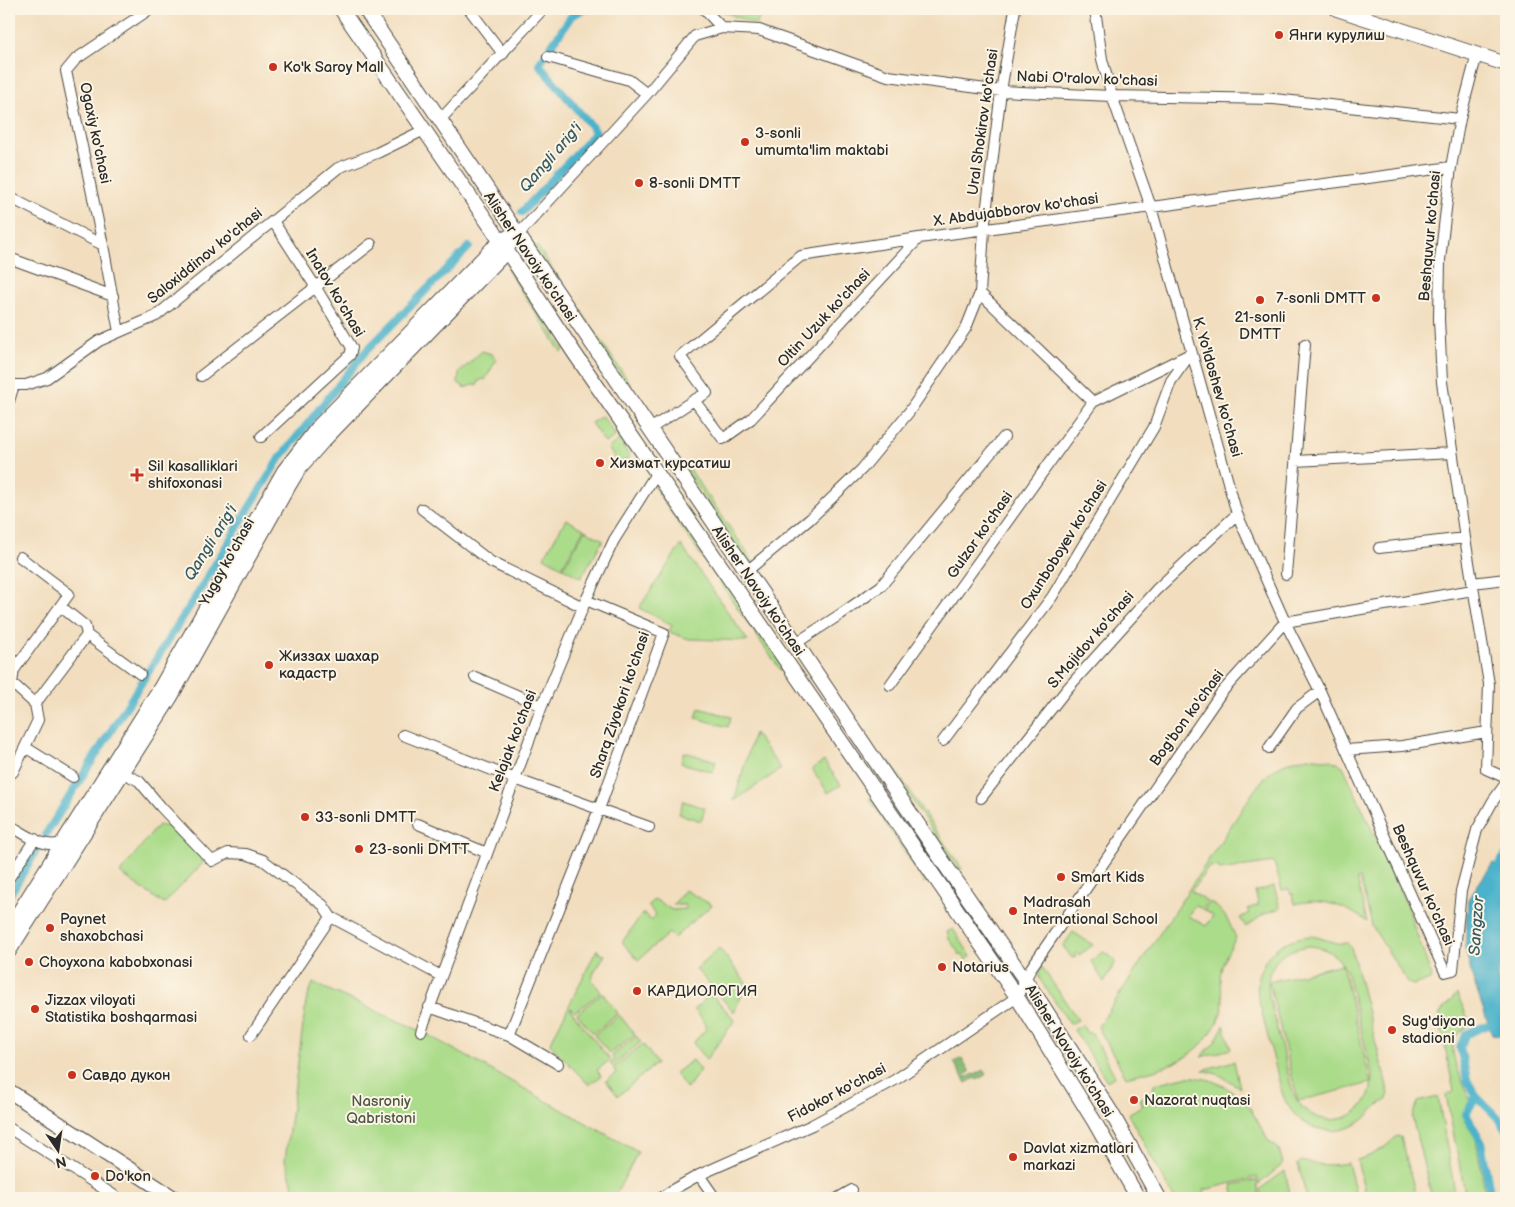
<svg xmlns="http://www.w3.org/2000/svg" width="1515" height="1207" font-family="'Balsamiq Sans',sans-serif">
<rect width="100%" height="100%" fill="#fcf5e5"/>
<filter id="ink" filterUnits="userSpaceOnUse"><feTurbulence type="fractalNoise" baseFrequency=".02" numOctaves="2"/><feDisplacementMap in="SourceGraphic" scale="10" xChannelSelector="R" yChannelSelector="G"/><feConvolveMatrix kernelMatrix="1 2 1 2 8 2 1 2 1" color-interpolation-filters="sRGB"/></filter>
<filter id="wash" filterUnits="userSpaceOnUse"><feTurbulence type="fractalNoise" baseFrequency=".0096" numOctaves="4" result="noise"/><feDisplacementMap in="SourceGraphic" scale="20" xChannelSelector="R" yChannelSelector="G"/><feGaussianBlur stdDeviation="1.12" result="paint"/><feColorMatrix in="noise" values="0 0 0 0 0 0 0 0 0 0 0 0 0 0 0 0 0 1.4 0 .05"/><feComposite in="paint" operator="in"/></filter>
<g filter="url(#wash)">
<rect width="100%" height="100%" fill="#f2debf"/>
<path fill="#abdc8a" stroke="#6b845a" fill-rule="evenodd" d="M718,9H763L756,25Z
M537,246L631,385L628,386L533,248Z
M510,267L564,350L561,352L507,269Z
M482,351L492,354L496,360L485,380L483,379L479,381L478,384L463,388L462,385L458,383L459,373Z
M602,416L616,436L605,443L591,423Z
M619,440L630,457L619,464L608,448Z
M685,462L754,563L750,566L684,467Z
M658,486L783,666L781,671L654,487Z
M566,519L584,529L562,567L544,557Z
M585,530L603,540L581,578L563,568Z
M681,545L748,641L689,639L669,632L672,625L639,608Z
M699,708L731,717L728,727L696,718Z
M754,733L781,769L734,801Z
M684,752L716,761L713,772L681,763Z
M1308,757L1331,760L1343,766L1406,904L1432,977L1430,980L1413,985L1408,983L1372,926L1360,878L1357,879L1367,922C1346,906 1322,897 1295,904L1293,894H1291L1289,889L1282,890L1274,862L1219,870L1218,866L1209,867L1191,891L1208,902L1202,909L1195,905L1188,916L1206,926L1213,916L1204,910L1210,902C1225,911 1230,924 1236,938C1228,952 1220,964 1220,981C1220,987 1223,993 1223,1000C1223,1013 1217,1025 1209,1035C1188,1064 1159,1069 1126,1077L1098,1027L1254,791C1270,769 1281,762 1308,757Z
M824,761L841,785L828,793L812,769Z
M889,761L962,869L959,870L886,762Z
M871,797L926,878L925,883L869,798Z
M683,801L705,808L701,821L679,814Z
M158,825L168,827L201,857L203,863L164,904L120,873Z
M1274,886L1280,908L1264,914L1246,927L1240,918L1249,913L1247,909L1259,905L1255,892Z
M685,890L712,905L674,938L669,933L638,960L623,943V941L642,914H644L651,920L656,915L649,907V904L652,901L656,900L672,910L686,909L685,905H673Z
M953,929L971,956L966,960L962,954L960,955L948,937L949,936L947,932Z
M1073,932L1093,945L1079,955L1077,953L1075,955L1076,957L1072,958L1063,946Z
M1311,936C1326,938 1333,945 1347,943L1351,947L1389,1094L1386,1101C1374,1105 1371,1115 1360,1122C1327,1143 1290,1124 1281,1089L1258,997C1254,963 1276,938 1311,936ZM1309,946C1326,947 1338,955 1346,970L1371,1070C1380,1123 1309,1140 1292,1089L1269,996C1264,965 1281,950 1309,946Z
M719,948L747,984L734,1012L696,969Z
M597,949L599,953L605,955L594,972L592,980L601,992L575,1012L571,1008L570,1009L610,1060L597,1070L601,1076L589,1085L550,1044Z
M1103,952L1114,959L1115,963L1104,982L1091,961Z
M1342,964L1371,1083L1298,1101L1269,982Z
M1042,967L1078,1020L1070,1024L1039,978V971Z
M313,983L421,1031L638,1152L614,1198H297L285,1160L306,1002Z
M602,993L618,1013L593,1033L577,1014Z
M1457,994L1471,1025C1434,1040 1464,1077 1471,1103L1465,1117L1466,1122L1476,1139L1486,1198H1466L1446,1095L1454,1092L1439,1016L1443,1009Z
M713,996L735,1020L706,1060L693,1043L706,1029V1024L694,1009L708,997Z
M619,1015L635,1034L610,1054L594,1035Z
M1082,1025L1087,1033H1092L1115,1076L1107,1081L1074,1030Z
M1224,1025L1231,1049L1201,1057L1215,1042Z
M636,1036L641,1042L612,1066L610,1063L614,1060L612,1056Z
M643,1044L657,1063L618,1096L606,1081L616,1073L613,1068Z
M692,1060L700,1070L687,1089L675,1073Z
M1234,1061L1240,1088L1220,1075L1203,1070Z
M1184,1077H1195L1210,1080L1224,1086L1239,1096L1250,1108L1269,1142L1279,1149L1283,1164L1259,1184L1257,1177L1204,1190L1206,1198H1174L1128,1114L1143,1105L1140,1099L1152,1093L1154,1084Z
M1438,1097L1456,1198H1432L1412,1117L1418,1102Z
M1397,1136L1401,1137L1415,1192L1389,1198L1366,1197L1357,1160C1373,1156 1385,1148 1397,1136Z
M1301,1161C1317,1165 1332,1166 1348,1163L1357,1198H1307L1298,1164Z
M1285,1171L1291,1198H1262L1260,1189Z
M1256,1180L1260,1198H1235L1232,1185Z"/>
<path fill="#88bc76" stroke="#5a7450" d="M962,1058L970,1072L965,1075L966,1078L974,1074L975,1075L984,1070L987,1074L977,1080L975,1078L966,1083L954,1062Z"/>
<path fill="#4cb2cb" stroke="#3c6e7b" d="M1493,863L1506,868V971L1505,969H1501L1498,972L1497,976L1506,1011V1040L1505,1036L1492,1034L1473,980L1465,948L1468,899Z"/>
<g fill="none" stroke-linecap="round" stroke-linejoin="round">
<path stroke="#4cb2cb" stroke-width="8" d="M522,212L596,132L539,64L572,15L585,9
M46,834L198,593L277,462L365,352L469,247
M9,896L38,848
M1476,1096L1500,1120L1506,1130
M1491,1198L1481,1141L1466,1114L1476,1096L1467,1080L1460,1047L1466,1034L1498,1021"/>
<path stroke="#4cb2cb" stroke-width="14" d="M1497,884L1498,874L1506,859"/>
</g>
</g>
<g filter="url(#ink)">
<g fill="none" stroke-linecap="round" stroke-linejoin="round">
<g stroke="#494641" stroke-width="12">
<path id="minor" d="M469,9L503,54
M704,9L722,28
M1095,9L1102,59L1112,96L1151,207L1237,514L1285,622L1320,691L1445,972L1453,970L1461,891L1477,830L1493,801L1506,783
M1477,54L1460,119L1451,167L1440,260L1439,319L1442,382L1465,538L1489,684L1486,769L1506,778
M548,57L629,80L647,94
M441,119L543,9
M9,197L103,245L119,332
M519,235L524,228L647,94L695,36L722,28L759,30L888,76L1001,91L1112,96L1274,99L1460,119
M103,245L66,71L76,59L150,9
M9,258L113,296
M980,293L1093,402
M201,376L371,244
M694,400L707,393L680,356L801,256L919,238L1451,167
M9,401L14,385H26L47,378L99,341L156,316L338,168L377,153L424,130
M650,429L694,400L723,439L751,419L919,238
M261,437L350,355L352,348L315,286L273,221
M1295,461L1452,453
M422,509L491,562L583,607
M1379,548L1465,538
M747,571L810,519L862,469L909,412L966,328L980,293L984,230L1001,91L1015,9
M1286,574L1305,344
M1472,583L1506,579
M60,606L85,626L87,635L140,674
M796,643L841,614L881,586L1004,437
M475,677L542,706
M890,685L1093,402L1190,354
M35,704L87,635
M403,735L515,779L649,827
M943,741L1052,597L1154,427L1171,381L1191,353
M25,747L73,777
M1269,748L1297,708L1320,691
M1346,750L1402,746L1487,732
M123,773L139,781L161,807L212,861L228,853L246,854L263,860L323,905L331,917L441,976
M9,775L13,772L38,720L35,704L12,683L14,670L69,594L20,557
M981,798L1067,689L1156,590L1237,514
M418,824L487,853
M9,825C24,833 46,851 63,842
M9,878L35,839
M429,1007L509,1035L558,1064
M421,1031L542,706L586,600L614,540L657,472
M251,1035L331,917
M509,1035L599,809L664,633L586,600
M9,1128L118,1198
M699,1175L715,1198
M661,1198L674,1189L699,1175L812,1125L895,1080L1017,997L1031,968L1221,693L1285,622L1473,590
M838,1198L852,1190"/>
</g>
<g stroke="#494641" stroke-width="16">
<path id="major" d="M341,9L491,227L575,354L1017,997L1094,1121L1138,1198
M365,9L650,429L796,643L948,869L1041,1003L1111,1112L1159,1198
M1337,9L1506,64
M9,928L161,687L284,471L319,426L492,249L508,237
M9,951L170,698L282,497L300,467L323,441L507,251L509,244
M9,1091L174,1198"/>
</g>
<use href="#minor" stroke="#fff" stroke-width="10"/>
<use href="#major" stroke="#fff" stroke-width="14"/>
</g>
</g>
<g fill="#c8321e" stroke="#fcf5e5" stroke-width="2">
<circle cx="1279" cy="35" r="5"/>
<circle cx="273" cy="67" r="5"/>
<circle cx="745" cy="142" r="5"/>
<circle cx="639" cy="183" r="5"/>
<circle cx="1376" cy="298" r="5"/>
<circle cx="1260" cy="300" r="5"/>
<circle cx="600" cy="463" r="5"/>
<path d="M134.5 467.5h5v5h5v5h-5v5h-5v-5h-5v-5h5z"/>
<circle cx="269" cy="665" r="5"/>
<circle cx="305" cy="817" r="5"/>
<circle cx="359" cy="849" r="5"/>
<circle cx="1061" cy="877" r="5"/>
<circle cx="1013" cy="911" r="5"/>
<circle cx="50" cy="928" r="5"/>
<circle cx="29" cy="962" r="5"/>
<circle cx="942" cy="967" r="5"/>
<circle cx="637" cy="991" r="5"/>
<circle cx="35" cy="1009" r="5"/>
<circle cx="1392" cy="1030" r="5"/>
<circle cx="72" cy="1075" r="5"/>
<circle cx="1134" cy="1100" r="5"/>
<circle cx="1013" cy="1157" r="5"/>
<circle cx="95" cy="1176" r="5"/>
</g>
<g text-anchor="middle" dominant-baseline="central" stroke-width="4" stroke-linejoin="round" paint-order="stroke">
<g font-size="15" fill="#2b2b2b" stroke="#fcf5e5" text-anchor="start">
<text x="1289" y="35">Янги курулиш</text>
<text x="283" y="67">Ko'k Saroy Mall</text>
<text x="755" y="133">3-sonli<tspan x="755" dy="17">umumta'lim maktabi</tspan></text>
<text x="649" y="183">8-sonli DMTT</text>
<text x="1366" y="298" text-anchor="end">7-sonli DMTT</text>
<text x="1260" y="317" text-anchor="middle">21-sonli<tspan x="1260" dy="17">DMTT</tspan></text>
<text x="610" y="463">Хизмат курсатиш</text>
<text x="148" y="466">Sil kasalliklari<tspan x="148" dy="17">shifoxonasi</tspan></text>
<text x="279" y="656">Жиззах шахар<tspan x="279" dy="17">кадастр</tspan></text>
<text x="315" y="817">33-sonli DMTT</text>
<text x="369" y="849">23-sonli DMTT</text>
<text x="1071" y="877">Smart Kids</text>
<text x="1023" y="902">Madrasah<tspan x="1023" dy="17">International School</tspan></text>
<text x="60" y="919">Paynet<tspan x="60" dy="17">shaxobchasi</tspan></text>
<text x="39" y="962">Choyxona kabobxonasi</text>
<text x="952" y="967">Notarius</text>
<text x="647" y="991">КАРДИОЛОГИЯ</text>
<text x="45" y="1000">Jizzax viloyati<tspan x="45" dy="17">Statistika boshqarmasi</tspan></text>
<text x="1402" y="1021">Sug'diyona<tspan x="1402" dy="17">stadioni</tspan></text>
<text x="82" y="1075">Cавдо дукон</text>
<text x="1144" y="1100">Nazorat nuqtasi</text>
<text x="1023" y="1148">Davlat xizmatlari<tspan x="1023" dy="17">markazi</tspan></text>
<text x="105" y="1176">Do'kon</text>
</g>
<g font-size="15" fill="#2b2b2b" stroke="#fcf5e5">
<text transform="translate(1087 79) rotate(2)">Nabi O'ralov ko'chasi</text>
<text transform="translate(983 122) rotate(-82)">Ural Shokirov ko'chasi</text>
<text transform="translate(95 133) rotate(78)">Ogaxiy ko'chasi</text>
<text transform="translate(1016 210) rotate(-8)">X. Abdujabborov ko'chasi</text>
<text transform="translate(1430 236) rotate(-85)">Beshquvur ko'chasi</text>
<text transform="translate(205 256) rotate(-39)">Saloxiddinov ko'chasi</text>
<text transform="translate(530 257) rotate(56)">Alisher Navoiy ko'chasi</text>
<text transform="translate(335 293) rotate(59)">Inatov ko'chasi</text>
<text transform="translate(824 318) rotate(-47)">Oltin Uzuk ko'chasi</text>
<text transform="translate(1217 387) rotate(74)">K. Yo'ldoshev ko'chasi</text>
<text transform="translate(980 535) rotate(-55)">Gulzor ko'chasi</text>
<text transform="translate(1064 545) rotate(-58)">Oxunboboyev ko'chasi</text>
<text transform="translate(227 562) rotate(-61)">Yugay ko'chasi</text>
<text transform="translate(758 591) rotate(56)">Alisher Navoiy ko'chasi</text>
<text transform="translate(1091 640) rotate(-49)">S.Majidov ko'chasi</text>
<text transform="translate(620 705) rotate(-71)">Sharq Ziyokori ko'chasi</text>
<text transform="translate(1187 718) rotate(-54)">Bog'bon ko'chasi</text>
<text transform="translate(513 741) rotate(-69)">Kelajak ko'chasi</text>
<text transform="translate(1423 885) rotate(66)">Beshquvur ko'chasi</text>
<text transform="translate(1069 1051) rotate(58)">Alisher Navoiy ko'chasi</text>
<text transform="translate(837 1093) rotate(-28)">Fidokor ko'chasi</text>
</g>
<g font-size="15" fill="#4b5743" stroke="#fcf5e5">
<text x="381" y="1101">Nasroniy<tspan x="381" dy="17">Qabristoni</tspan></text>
</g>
<g font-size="16" font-style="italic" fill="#375a63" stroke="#fcf5e5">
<text transform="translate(551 158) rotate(-49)">Qangli arig'i</text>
<text transform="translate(211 543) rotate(-58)">Qangli arig'i</text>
<text transform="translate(1477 926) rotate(-86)">Sangzor</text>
</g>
</g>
<rect width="1515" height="1207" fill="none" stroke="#fcf5e5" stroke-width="30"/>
<g transform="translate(58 1150) rotate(167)" stroke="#fcf5e5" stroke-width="4" paint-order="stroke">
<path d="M0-4L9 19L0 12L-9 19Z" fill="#2b2b2b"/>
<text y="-8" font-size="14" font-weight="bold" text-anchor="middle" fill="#2b2b2b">N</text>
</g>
</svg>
